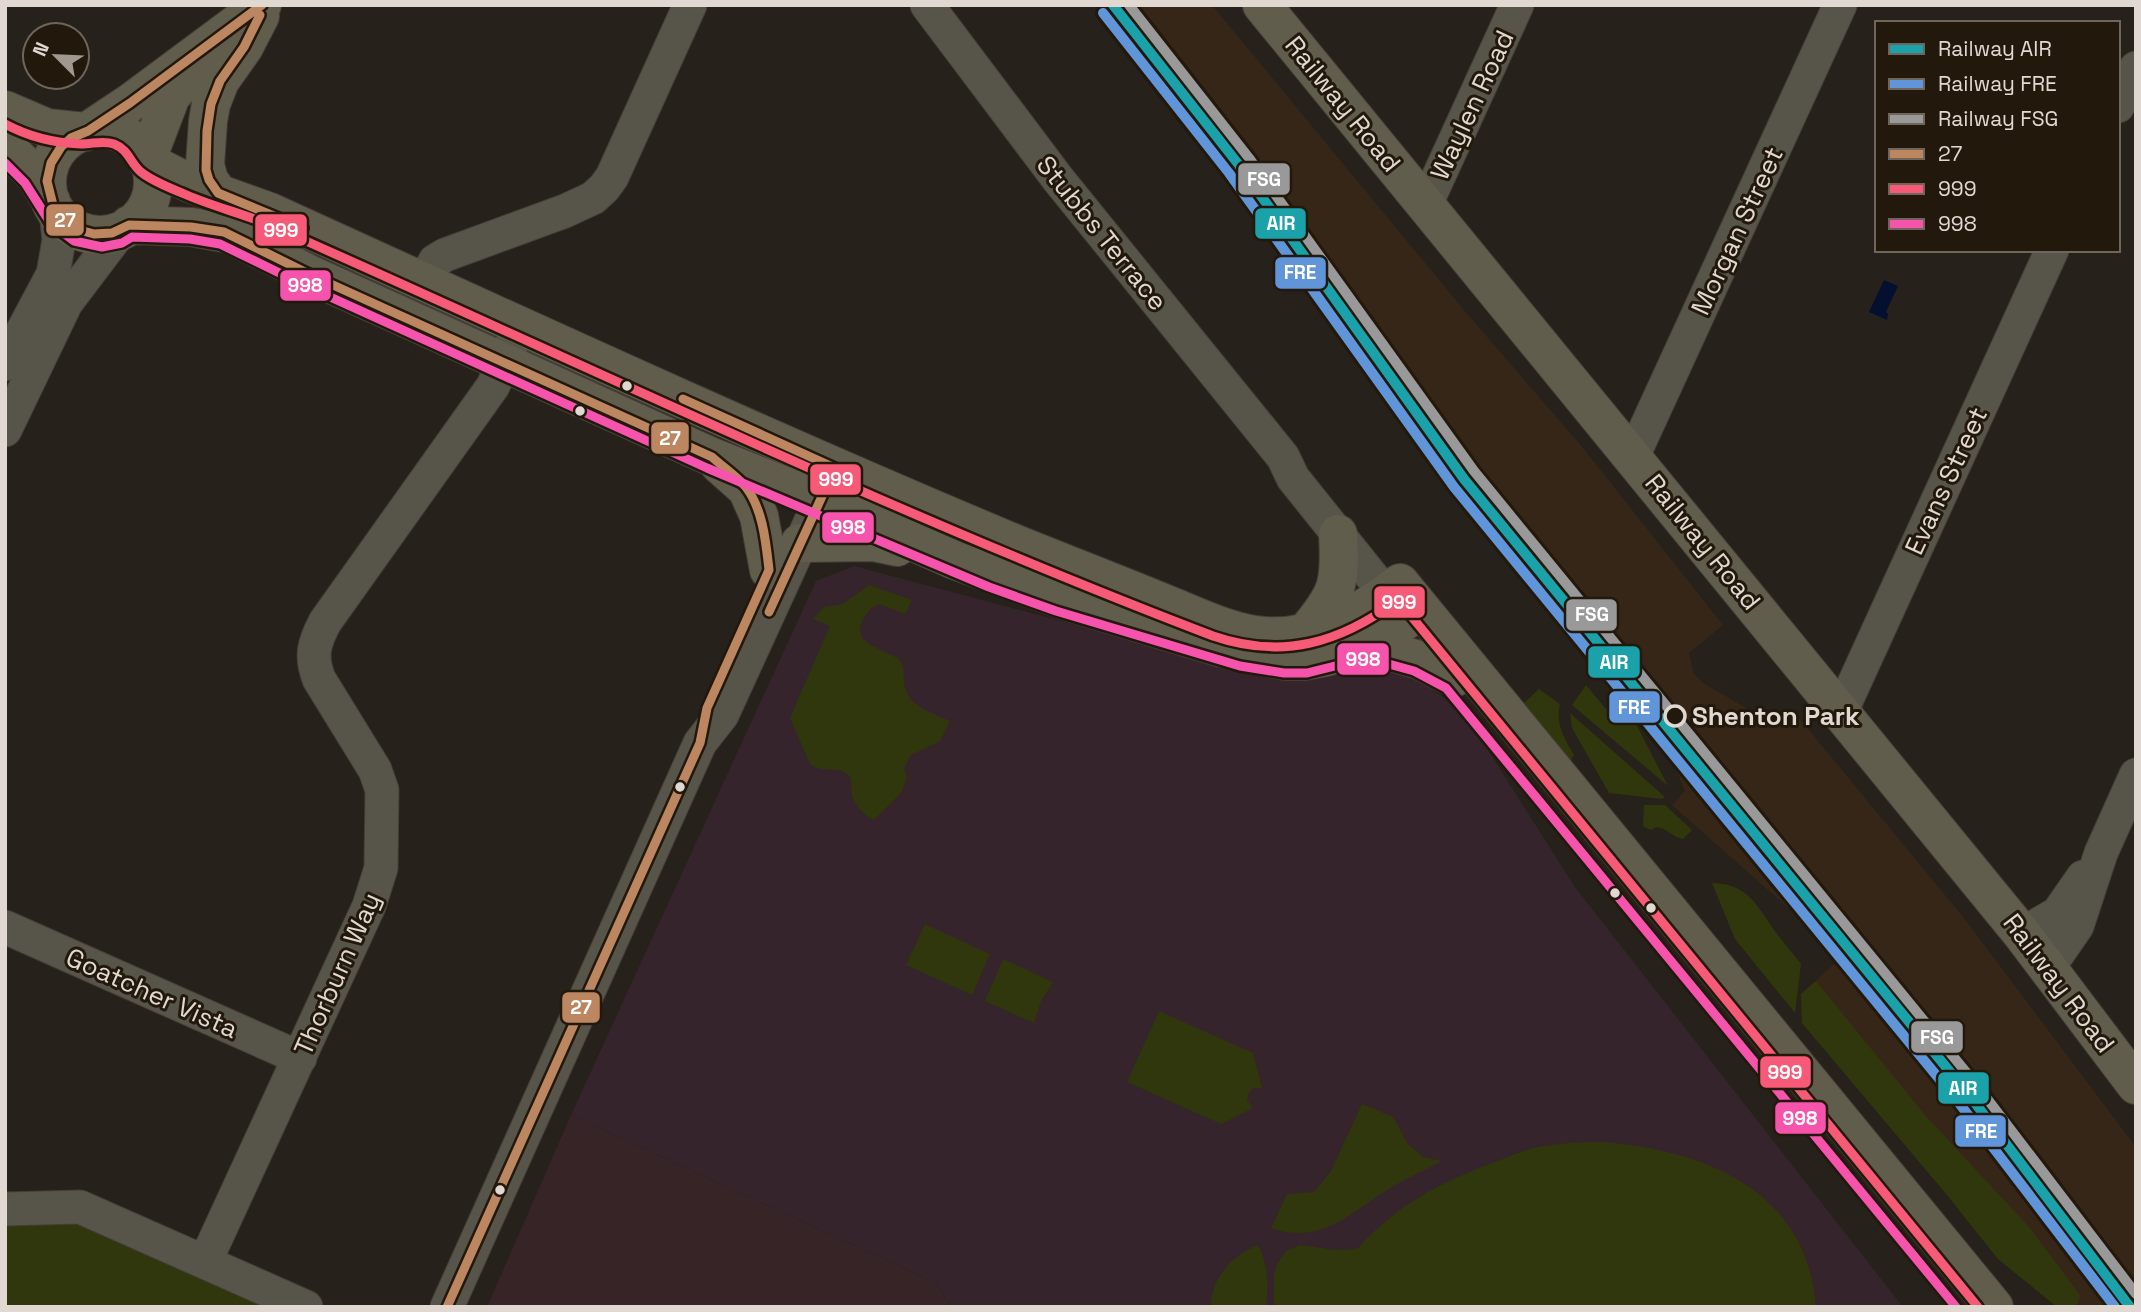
<svg xmlns="http://www.w3.org/2000/svg" width="2141" height="1312" font-family="'Space Grotesk',sans-serif">
<rect width="100%" height="100%" fill="#27211b"/>
<path fill="#362617" d="M1096,5H1212L1464,310L1584,449L1723,625L1689,653L1694,674L1702,682L1778,727L1795,713L1964,918L2136,1147V1307H2057L1998,1259L1947,1195L1802,1023L1801,994L1836,962L1803,921L1672,805L1685,791L1656,722L1644,708L1635,718L1534,597L1230,174Z"/>
<path fill="#35242b" d="M854,566L1250,671L1391,658L1465,714L1575,887L1903,1307H952L934,1282L571,1115L816,581Z"/>
<path fill="#372426" d="M571,1115L934,1282L952,1307H487Z"/>
<path fill="#30370c" d="M869,585L912,600L905,614L880,604L871,608C841,644 880,646 900,660C906,670 902,678 905,688C910,707 934,714 950,721L940,741L911,755L904,768L907,778L901,793L874,820C863,815 852,802 851,789C851,784 853,778 847,774C836,765 822,774 810,764L790,718L830,626L813,619L824,607L843,604Z
M1586,685L1606,709L1617,701L1634,720L1668,786L1572,705Z
M1539,689L1560,704C1555,723 1564,738 1574,755L1570,762L1524,703Z
M1570,713L1665,797L1662,799L1609,793L1572,728Z
M1644,805H1665L1692,830L1683,839C1672,837 1668,828 1656,827L1651,830L1643,826Z
M1712,883C1750,884 1757,907 1777,934C1785,944 1793,954 1801,964L1795,1013L1735,939Z
M925,924L990,954L972,995L906,965Z
M1003,959L1053,982L1041,1001L1034,1023L985,1001Z
M1816,981L1925,1115L2030,1228L2080,1295L2077,1307H2057L1998,1259L1947,1195L1802,1023L1801,994Z
M1159,1011L1253,1053L1262,1088H1253L1249,1092L1247,1100L1253,1108L1221,1124L1127,1082Z
M1362,1104L1393,1117L1408,1144L1423,1157L1442,1161C1423,1171 1403,1180 1384,1192C1346,1216 1320,1245 1271,1228L1287,1194L1314,1192L1331,1171Z
M1603,1142C1705,1150 1807,1190 1816,1307H1274V1274L1277,1264L1286,1251L1300,1245L1336,1250L1357,1249C1398,1204 1436,1185 1492,1163C1507,1158 1523,1150 1538,1147C1560,1143 1581,1142 1603,1142Z
M69,1221L265,1307H5V1224Z
M1258,1245C1268,1262 1269,1287 1266,1307H1211C1211,1277 1232,1256 1258,1245Z"/>
<path fill="#04102f" d="M1884,280L1898,286L1886,312L1888,314L1887,320L1869,312Z"/>
<g fill="none" stroke-linecap="round" stroke-linejoin="round">
<g stroke="#443e39" stroke-width="35">
<path id="minor" d="M927,5L1058,179L1283,457L1293,478L1386,594
M2118,106L2136,68
M1426,204L1517,5
M424,282L435,261L445,255L565,211L593,198L604,188L612,177L690,5
M5,364L53,274L59,240L56,212
M5,430L66,303L122,229
M1633,456L1840,5
M1841,712L2052,250
M5,927L300,1058
M2022,934L2058,913L2083,877
M2048,968L2077,926L2101,853L2136,775
M5,1209L80,1207L306,1307
M205,1262L369,906L381,868L382,790L375,770L319,679C310,656 314,643 325,622L493,386L514,339
M447,1307L700,743L722,715L831,477"/>
</g>
<g stroke="#443e39" stroke-width="40">
<path id="major" d="M1262,5L2022,934L2136,1085
M5,110L47,128L85,132
M47 182a53 53 0 1 1 106 0a53 53 0 1 1-106 0Z
M88,131L130,103L262,5
M5,146L35,175L51,201
M147,159L171,96L195,69
M148,162L189,183L270,212C518,325 765,439 1016,544C1068,565 1120,585 1171,606C1201,618 1233,634 1265,636C1314,640 1363,612 1400,583L1994,1307
M218,193L209,180L205,165L208,121L211,104L220,81L244,47L260,16
M129,225L191,227L229,234L311,275L712,457L802,493L954,560L1060,599L1222,648L1285,661H1306L1326,657L1367,645L1422,610
M719,464L747,489L759,516L769,570
M800,543L873,542L897,547
M1306,632C1338,594 1341,584 1338,534
M1367,645L1419,660L1454,678"/>
</g>
<use href="#minor" stroke="#575549" stroke-width="33"/>
<use href="#major" stroke="#605d4d" stroke-width="38"/>
<g stroke="#23180c" stroke-width="14">
<path id="bus-1" d="M262,5L130,103L88,131L71,138L61,147L51,163L47,181L53,205L63,219L76,229L94,234L112,233L129,225L191,227L224,232L311,275L712,457C723,467 735,475 745,486C763,508 766,543 769,570L707,708L700,743L447,1307
M260,15L244,47L220,81L211,104L207,131L206,170L209,180L218,193L303,228
M683,399L835,468L769,612"/>
</g>
<g stroke="#23180c" stroke-width="14">
<path id="bus-2" d="M5,124C29,137 54,143 81,144C93,144 103,140 114,144C129,150 130,163 141,172C152,181 170,188 182,193C211,206 241,213 270,225C584,364 893,514 1213,636C1283,660 1340,643 1398,600L1978,1307"/>
</g>
<g stroke="#23180c" stroke-width="14">
<path id="bus-3" d="M5,163L25,183L51,224L74,241L102,247L122,243L132,237L190,239L220,244L306,286L707,468L989,587L1056,611L1240,666L1284,673H1307L1367,658L1414,671L1446,688L1956,1307"/>
</g>
<use href="#bus-1" stroke="#bb8660" stroke-width="9"/>
<use href="#bus-2" stroke="#f75a77" stroke-width="9"/>
<use href="#bus-3" stroke="#f653ac" stroke-width="9"/>
<g stroke="#23180c" stroke-width="16">
<path id="rail-1" d="M1113,5L1239,165L1464,479L1969,1095L2130,1307"/>
</g>
<g stroke="#23180c" stroke-width="16">
<path id="rail-2" d="M1103,13L1229,173L1454,487L1959,1103L2115,1307"/>
</g>
<g stroke="#23180c" stroke-width="16">
<path id="rail-3" d="M1129,5L1249,158L1474,471L1979,1088L2136,1294"/>
</g>
<use href="#rail-1" stroke="#1aa1aa" stroke-width="10"/>
<use href="#rail-2" stroke="#6095da" stroke-width="10"/>
<use href="#rail-3" stroke="#999" stroke-width="10"/>
</g>
<g fill="#e1d8d1" stroke="#23180c" stroke-width="2.5">
<circle cx="627" cy="386" r="6"/>
<circle cx="580" cy="411" r="6"/>
<circle cx="680" cy="787" r="6"/>
<circle cx="1615" cy="893" r="6"/>
<circle cx="1651" cy="908" r="6"/>
<circle cx="500" cy="1190" r="6"/>
</g>
<circle fill="#23180c" stroke="#e1d8d1" stroke-width="3.5" cx="1675" cy="716" r="10"/>
<g text-anchor="middle" dominant-baseline="central" stroke-width="6" stroke-linejoin="round" paint-order="stroke">
<g font-size="26" fill="#e1d8d1" stroke="#23180c">
<text transform="translate(1343 104) rotate(51)">Railway Road</text>
<text transform="translate(1472 105) rotate(-65)">Waylen Road</text>
<text transform="translate(1737 231) rotate(-65)">Morgan Street</text>
<text transform="translate(1102 233) rotate(51)">Stubbs Terrace</text>
<text transform="translate(1946 481) rotate(-65)">Evans Street</text>
<text transform="translate(1703 542) rotate(51)">Railway Road</text>
<text transform="translate(337 974) rotate(-66)">Thorburn Way</text>
<text transform="translate(2059 983) rotate(53)">Railway Road</text>
<text transform="translate(152 993) rotate(24)">Goatcher Vista</text>
</g>
<g font-size="26" font-weight="bold" fill="#e1d8d1" stroke="#23180c" text-anchor="start">
<text x="1692" y="716">Shenton Park</text>
</g>
</g>
<g stroke="#23180c" stroke-width="2.5">
<rect x="1237" y="162" width="54" height="34" rx="7" fill="#999"/>
<rect x="45" y="203" width="40" height="34" rx="7" fill="#bb8660"/>
<rect x="1254" y="207" width="53" height="33" rx="7" fill="#1aa1aa"/>
<rect x="254" y="213" width="54" height="34" rx="7" fill="#f75a77"/>
<rect x="1274" y="256" width="53" height="34" rx="7" fill="#6095da"/>
<rect x="279" y="269" width="53" height="33" rx="7" fill="#f653ac"/>
<rect x="650" y="421" width="40" height="34" rx="7" fill="#bb8660"/>
<rect x="809" y="463" width="53" height="33" rx="7" fill="#f75a77"/>
<rect x="821" y="511" width="54" height="33" rx="7" fill="#f653ac"/>
<rect x="1373" y="585" width="53" height="34" rx="7" fill="#f75a77"/>
<rect x="1565" y="598" width="53" height="34" rx="7" fill="#999"/>
<rect x="1336" y="642" width="54" height="34" rx="7" fill="#f653ac"/>
<rect x="1587" y="645" width="54" height="34" rx="7" fill="#1aa1aa"/>
<rect x="1608" y="690" width="53" height="34" rx="7" fill="#6095da"/>
<rect x="561" y="991" width="40" height="33" rx="7" fill="#bb8660"/>
<rect x="1910" y="1020" width="54" height="34" rx="7" fill="#999"/>
<rect x="1759" y="1055" width="53" height="34" rx="7" fill="#f75a77"/>
<rect x="1937" y="1071" width="53" height="34" rx="7" fill="#1aa1aa"/>
<rect x="1774" y="1101" width="53" height="34" rx="7" fill="#f653ac"/>
<rect x="1954" y="1114" width="53" height="34" rx="7" fill="#6095da"/>
</g>
<g font-size="19" text-anchor="middle" font-weight="bold" fill="#fff">
<text x="1264" y="186">FSG</text>
<text x="65" y="227">27</text>
<text x="1281" y="230">AIR</text>
<text x="281" y="237">999</text>
<text x="1300" y="279">FRE</text>
<text x="305" y="292">998</text>
<text x="670" y="445">27</text>
<text x="836" y="486">999</text>
<text x="848" y="534">998</text>
<text x="1399" y="609">999</text>
<text x="1592" y="621">FSG</text>
<text x="1363" y="666">998</text>
<text x="1614" y="669">AIR</text>
<text x="1634" y="714">FRE</text>
<text x="581" y="1014">27</text>
<text x="1937" y="1044">FSG</text>
<text x="1785" y="1079">999</text>
<text x="1963" y="1095">AIR</text>
<text x="1800" y="1125">998</text>
<text x="1981" y="1138">FRE</text>
</g>
<rect width="2141" height="1312" fill="none" stroke="#e1d8d1" stroke-width="14"/>
<rect x="1875" y="21" width="245" height="231" fill="#23180c" stroke="#6f655b" stroke-width="2"/>
<rect x="1889" y="44" width="35" height="10" fill="#1aa1aa" stroke="#6f655b" stroke-width="2"/>
<text x="1938" y="56" font-size="21" fill="#e1d8d1">Railway AIR</text>
<rect x="1889" y="79" width="35" height="10" fill="#6095da" stroke="#6f655b" stroke-width="2"/>
<text x="1938" y="91" font-size="21" fill="#e1d8d1">Railway FRE</text>
<rect x="1889" y="114" width="35" height="10" fill="#999999" stroke="#6f655b" stroke-width="2"/>
<text x="1938" y="126" font-size="21" fill="#e1d8d1">Railway FSG</text>
<rect x="1889" y="149" width="35" height="10" fill="#bb8660" stroke="#6f655b" stroke-width="2"/>
<text x="1938" y="161" font-size="21" fill="#e1d8d1">27</text>
<rect x="1889" y="184" width="35" height="10" fill="#f75a77" stroke="#6f655b" stroke-width="2"/>
<text x="1938" y="196" font-size="21" fill="#e1d8d1">999</text>
<rect x="1889" y="219" width="35" height="10" fill="#f653ac" stroke="#6f655b" stroke-width="2"/>
<text x="1938" y="231" font-size="21" fill="#e1d8d1">998</text>
<g transform="translate(56 56) rotate(294)"><circle r="33" fill="#23180c" stroke="#6f655b" stroke-width="2"/>
<path d="M0-5L12 26L0 18L-12 26Z" fill="#a09891"/>
<text y="-10" font-size="19" font-weight="bold" text-anchor="middle" fill="#e1d8d1">N</text>
</g>
</svg>
